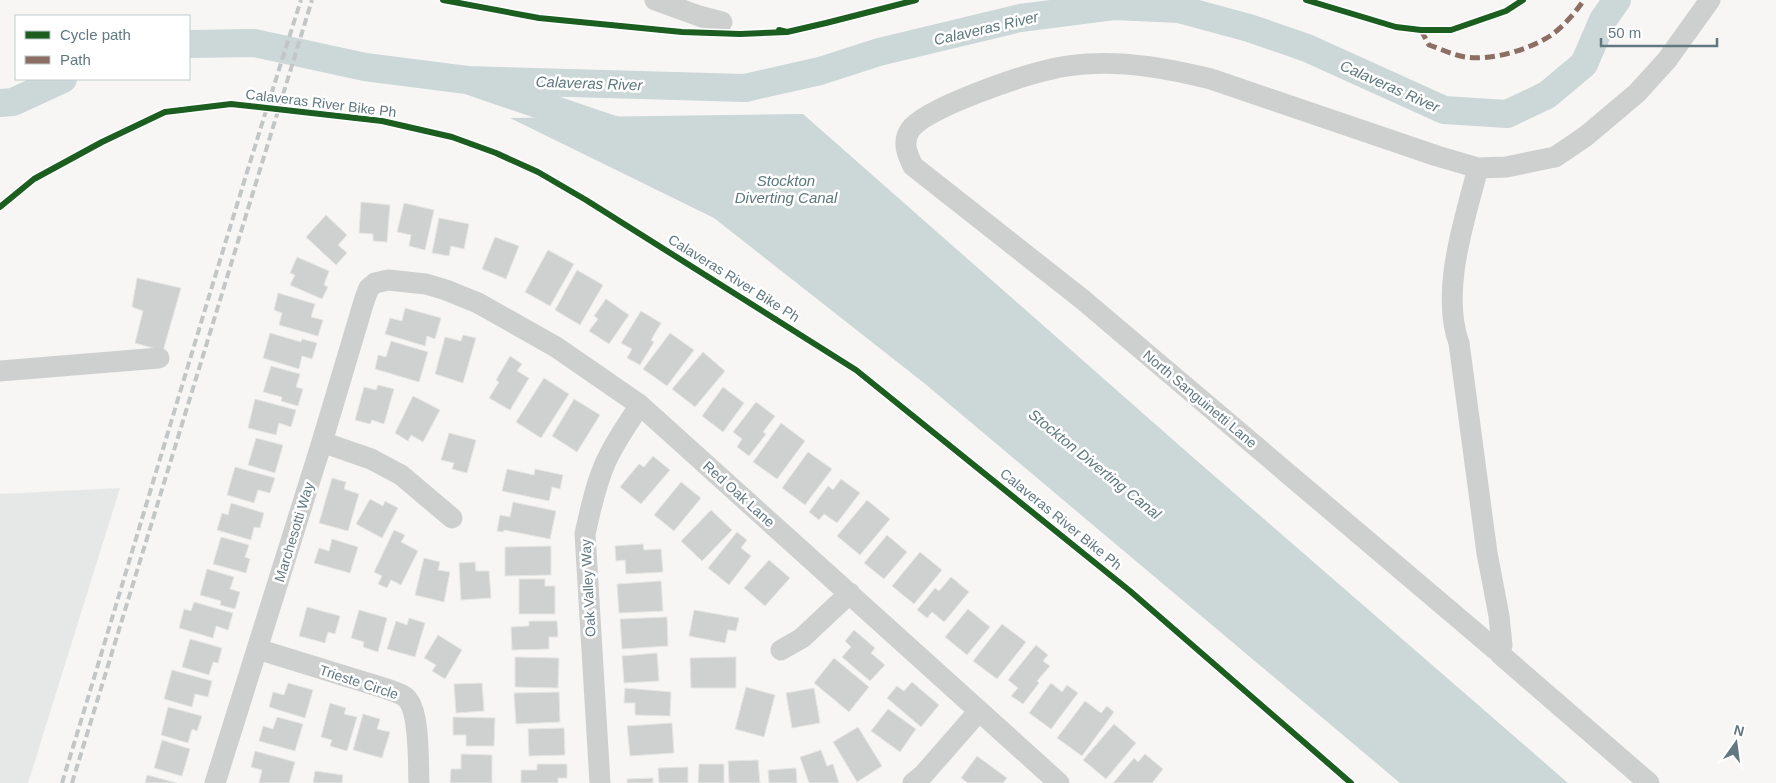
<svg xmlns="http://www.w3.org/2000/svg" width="1776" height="783" font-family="Arial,sans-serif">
<rect width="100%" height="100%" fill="#f7f6f5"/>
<path fill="#e6e8e7" d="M120,488L28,783H0V494Z"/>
<path fill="#ccd7d8" d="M803,114L1188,453L1568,783H1400L924,383L714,218L510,118Z"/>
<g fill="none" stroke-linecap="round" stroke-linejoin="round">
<path stroke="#ccd7d8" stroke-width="28" d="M189,44L254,43L365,67L467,80L614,130
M467,80L745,88L820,71L879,52L1020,18L1114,6L1179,9L1249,28L1307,48L1444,110L1507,114L1547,95L1584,64L1603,20L1617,0
M0,103L13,102L63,79"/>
</g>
<path fill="#cfd1d1" stroke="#e6e6e5" d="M361,202L390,205L387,242L373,241V234L359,233Z
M404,203L434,210L425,250L409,246L411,235L397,232Z
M326,215L347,235L338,245L347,253L336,265L306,237Z
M439,218L469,224L464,249L451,246L449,256L432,253Z
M495,237L519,246L506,279L482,269Z
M548,250L574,264L550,306L525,292Z
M297,257L329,271L324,285L328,287L322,299L290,285L295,275L290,273Z
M577,270L603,285L580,325L555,310Z
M137,278L181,288L163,351L135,343L143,311L132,307Z
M278,293L315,304L311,317L323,320L318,336L279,325L282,313L274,310Z
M606,299L629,315L609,344L589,331L598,319L594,316Z
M405,308L441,318L435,339L427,336L425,346L385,334L390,318L402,321Z
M641,311L661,323L651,340L654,342L640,365L627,358L632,349L621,343Z
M270,333L301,342L302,339L317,343L312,359L302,356L299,369L263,358Z
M670,333L694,350L667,386L643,369Z
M463,335L476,338L463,383L435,374L445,337L461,341Z
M391,341L428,352L419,382L375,369L378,355L386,357Z
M703,352L725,371L695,407L672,389Z
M510,356L522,364L517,371L529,378L510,410L489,398L499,382L496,380Z
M271,366L300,374L296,387L303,389L298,406L281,401L282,397L263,392Z
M544,378L569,394L541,438L516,422Z
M378,385L394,389L384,424L372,420L370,424L355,420L364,387L376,390Z
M723,387L744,403L723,432L702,416Z
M413,396L440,410L423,442L411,435L408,441L395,433Z
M255,399L296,410L291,427L279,423L276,435L248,428Z
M574,399L600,415L577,452L552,436Z
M756,402L775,416L763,432L766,434L749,456L737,447L742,439L733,432Z
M781,423L805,441L777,479L753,462Z
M449,433L476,440L467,473L452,469L454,463L441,460Z
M256,438L283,445L275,473L248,465Z
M808,452L832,469L805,505L782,488Z
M653,456L670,470L641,504L620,487L639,464L644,467Z
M235,467L275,478L270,493L258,490L254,503L227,495Z
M507,469L534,475L535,469L563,475L560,489L552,487L549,501L502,491Z
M332,478L346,482L344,489L359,494L348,531L319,523Z
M841,479L860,493L837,523L824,514L819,520L809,512L828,486L833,490Z
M681,482L701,498L674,531L654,515Z
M370,499L383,506L385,501L398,508L382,538L356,524Z
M867,500L890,519L860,555L837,536Z
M513,502L556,511L550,539L504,530L503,532L497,531L500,515L510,517Z
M231,503L264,513L260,528L254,527L251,540L217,530L222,513L228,515Z
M711,510L732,530L702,561L681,541Z
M394,530L405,535L401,542L418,551L401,585L391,580L387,588L378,584L382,576L374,572Z
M737,532L747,540L741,548L751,556L729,585L708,568Z
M887,535L907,552L884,579L864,563Z
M221,537L249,545L245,557L250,559L246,573L213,564Z
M332,539L358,547L350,573L314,563L319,548L329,551Z
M643,544L644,550L661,549L663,572L626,574L625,560L616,561L615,546Z
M551,546V575L505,576V547Z
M920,552L942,570L914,604L892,586Z
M424,558L440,562L438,570L450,572L444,602L415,595Z
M769,560L790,578L765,606L744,588Z
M475,562L476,571H489L491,598L461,600L459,563Z
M207,569L234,577L230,589L240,592L235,609L220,605L221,601L200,595Z
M951,577L969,592L944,622L932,612L927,618L917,610L935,588L939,591Z
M519,579H545V586H555V614H519Z
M661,581L663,611L619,613L617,584Z
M194,602L233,613L228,630L216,626L213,638L179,628L184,609L191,611Z
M307,607L340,616L335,634L328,632L325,643L299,636Z
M968,609L990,627L967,655L945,637Z
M359,610L387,618L378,652L363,647L364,642L351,638Z
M694,610L739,618L736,631L728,630L725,643L689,636Z
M667,617L668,646L622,649L620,619Z
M409,618L425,623L415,657L387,649L396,621L407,625Z
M529,621H557L558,637H549V649L512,650L511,627L529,626Z
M1002,624L1026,642L997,679L973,661Z
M854,630L875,648L871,653L885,665L870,681L842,657L851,647L845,641Z
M438,635L462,650L445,679L432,671L436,665L424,658Z
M190,639L222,648L218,663L213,662L209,675L182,667Z
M1036,645L1048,655L1043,661L1050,666L1037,681L1039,683L1023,704L1011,696L1018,688L1008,680Z
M657,653L659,681L624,683L622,656Z
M515,657L559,658L558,688L515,687Z
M736,657V688H691L690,658Z
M834,658L869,687L849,712L814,683Z
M172,670L212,681L208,697L195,694L192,707L164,699Z
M912,682L939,705L921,727L887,698L897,686L904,691Z
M288,683L313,690L305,718L269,707L273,692L284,695Z
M482,683L484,711L456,713L454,684Z
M1051,683L1062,692L1067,685L1078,693L1051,729L1029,713Z
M746,687L775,695L764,737L735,729Z
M625,688L671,692L670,716L635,715V703H624Z
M814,688L820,723L792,728L786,693Z
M559,692L560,722L516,724L514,693Z
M1085,701L1101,713L1107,706L1114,712L1082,756L1057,738Z
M330,703L346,708L344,714L357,717L347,751L330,746L332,740L321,737Z
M168,707L202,716L197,731L192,729L188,743L161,735Z
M888,709L916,729L900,752L871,731Z
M363,714L380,719L377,729L390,732L382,758L353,750Z
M277,717L303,724L295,751L259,741L263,726L273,729Z
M453,717L495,718L494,746H466V735H453Z
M672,723L674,753L630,756L627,726Z
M1114,724L1136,743L1106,779L1083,760Z
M858,727L882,766L857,782L833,742Z
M564,728L565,755L529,756L528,729Z
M162,740L190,749L182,776L154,768Z
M821,750L827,766L833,764L839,783H809L800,757Z
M255,751L295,762L289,783H259L262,770L251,767Z
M461,754L492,755V783H450L451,769H461Z
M1145,754L1163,769L1152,783H1113L1134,758L1138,762Z
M977,756L1007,778L1003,783H968L961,778Z
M758,760L760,783H729L728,761Z
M537,764H567V778H558V783H521V770H537Z
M699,764H724V783H698Z
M688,767V783H659L658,768Z
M796,768L797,783H769L768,770Z
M315,771L343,775L342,783H313Z
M147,775L177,783H145Z
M653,778V783H627V779Z"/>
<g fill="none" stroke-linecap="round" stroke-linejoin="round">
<path stroke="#ced0d0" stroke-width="21" d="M655,0L699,16L722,22
M1478,168L1506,167L1555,157L1586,136L1637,93L1667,60L1710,0
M0,371L159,358
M322,442L371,459L401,475L452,518
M257,649L387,689C394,692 404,694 408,700C420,715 418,763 419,783
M781,650L802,638L850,593
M1501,650H1496L1082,299L913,166C907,154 902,142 910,130C924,108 1024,75 1052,69C1063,66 1075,65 1086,64C1128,61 1170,69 1211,79L1437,156L1478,168C1465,219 1440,291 1459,343L1487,553L1499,616L1502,645L1500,654L1649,783
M215,783L322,442L365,298L369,288L375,283L388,280L426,284L446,290L478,303L556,347L640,405L1059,783
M600,783L585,534C590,511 595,488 604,466C613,444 627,425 640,405
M913,783L923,775L979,711"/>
<path stroke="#c3c6c6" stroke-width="4" stroke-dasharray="8 4" stroke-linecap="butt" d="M62,783C142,522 218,260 301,0
M72,783L312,0"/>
<path stroke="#8d6e63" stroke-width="5" stroke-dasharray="10 5" stroke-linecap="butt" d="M1421,30L1429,45C1441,49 1453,55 1465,57C1491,61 1528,50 1550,36C1563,27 1575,13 1584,0"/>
<g stroke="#fff" stroke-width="9">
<path id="cycleway" d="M443,0L539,18L682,32L740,34L787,32
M1306,0L1396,27L1421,30H1451L1506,11L1523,0
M779,30L787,32L826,23L916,0
M0,207L34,179L102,142L165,112L231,104L382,121L452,137L496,153L538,172L586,200L856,370L1130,591L1351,783"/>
</g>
<use href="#cycleway" stroke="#1b5e20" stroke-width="6"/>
</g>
<g text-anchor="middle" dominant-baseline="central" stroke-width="5" stroke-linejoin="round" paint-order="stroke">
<g font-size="14" fill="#617881" stroke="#fff">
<text transform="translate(321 103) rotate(7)">Calaveras River Bike Ph</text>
<text transform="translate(734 278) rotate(32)">Calaveras River Bike Ph</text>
<text transform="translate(1200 399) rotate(40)">North Sanguinetti Lane</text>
<text transform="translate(739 494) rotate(42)">Red Oak Lane</text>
<text transform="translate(1061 519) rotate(39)">Calaveras River Bike Ph</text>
<text transform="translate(294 532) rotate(-73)">Marchesotti Way</text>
<text transform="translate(588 588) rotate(-93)">Oak Valley Way</text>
<text transform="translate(359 682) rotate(18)">Trieste Circle</text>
</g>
<g font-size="15" font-style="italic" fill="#5c787c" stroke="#fff">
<text transform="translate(986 28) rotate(-13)">Calaveras River</text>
<text transform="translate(589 83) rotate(2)">Calaveras River</text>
<text transform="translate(1390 86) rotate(24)">Calaveras River</text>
<text x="786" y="180">Stockton<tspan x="786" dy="17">Diverting Canal</tspan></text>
<text transform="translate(1095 464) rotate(39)">Stockton Diverting Canal</text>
</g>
</g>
<rect x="15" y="15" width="175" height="65" fill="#ffffff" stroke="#c0c9cd"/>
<rect x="25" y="31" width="25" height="8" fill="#1b5e20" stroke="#c0c9cd"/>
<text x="60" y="40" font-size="15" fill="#617881">Cycle path</text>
<rect x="25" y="56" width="25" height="8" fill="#8d6e63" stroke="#c0c9cd"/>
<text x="60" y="65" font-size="15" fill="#617881">Path</text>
<g transform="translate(1736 743) rotate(14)" stroke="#ffffff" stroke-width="4" paint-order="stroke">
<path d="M0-4L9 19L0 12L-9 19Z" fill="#617881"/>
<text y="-8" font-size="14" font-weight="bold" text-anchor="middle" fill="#617881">N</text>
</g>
<path d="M1601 38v8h116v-8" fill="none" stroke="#617881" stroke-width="2.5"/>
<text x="1608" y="38" font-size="15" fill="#617881" stroke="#ffffff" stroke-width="4" paint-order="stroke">50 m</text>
</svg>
